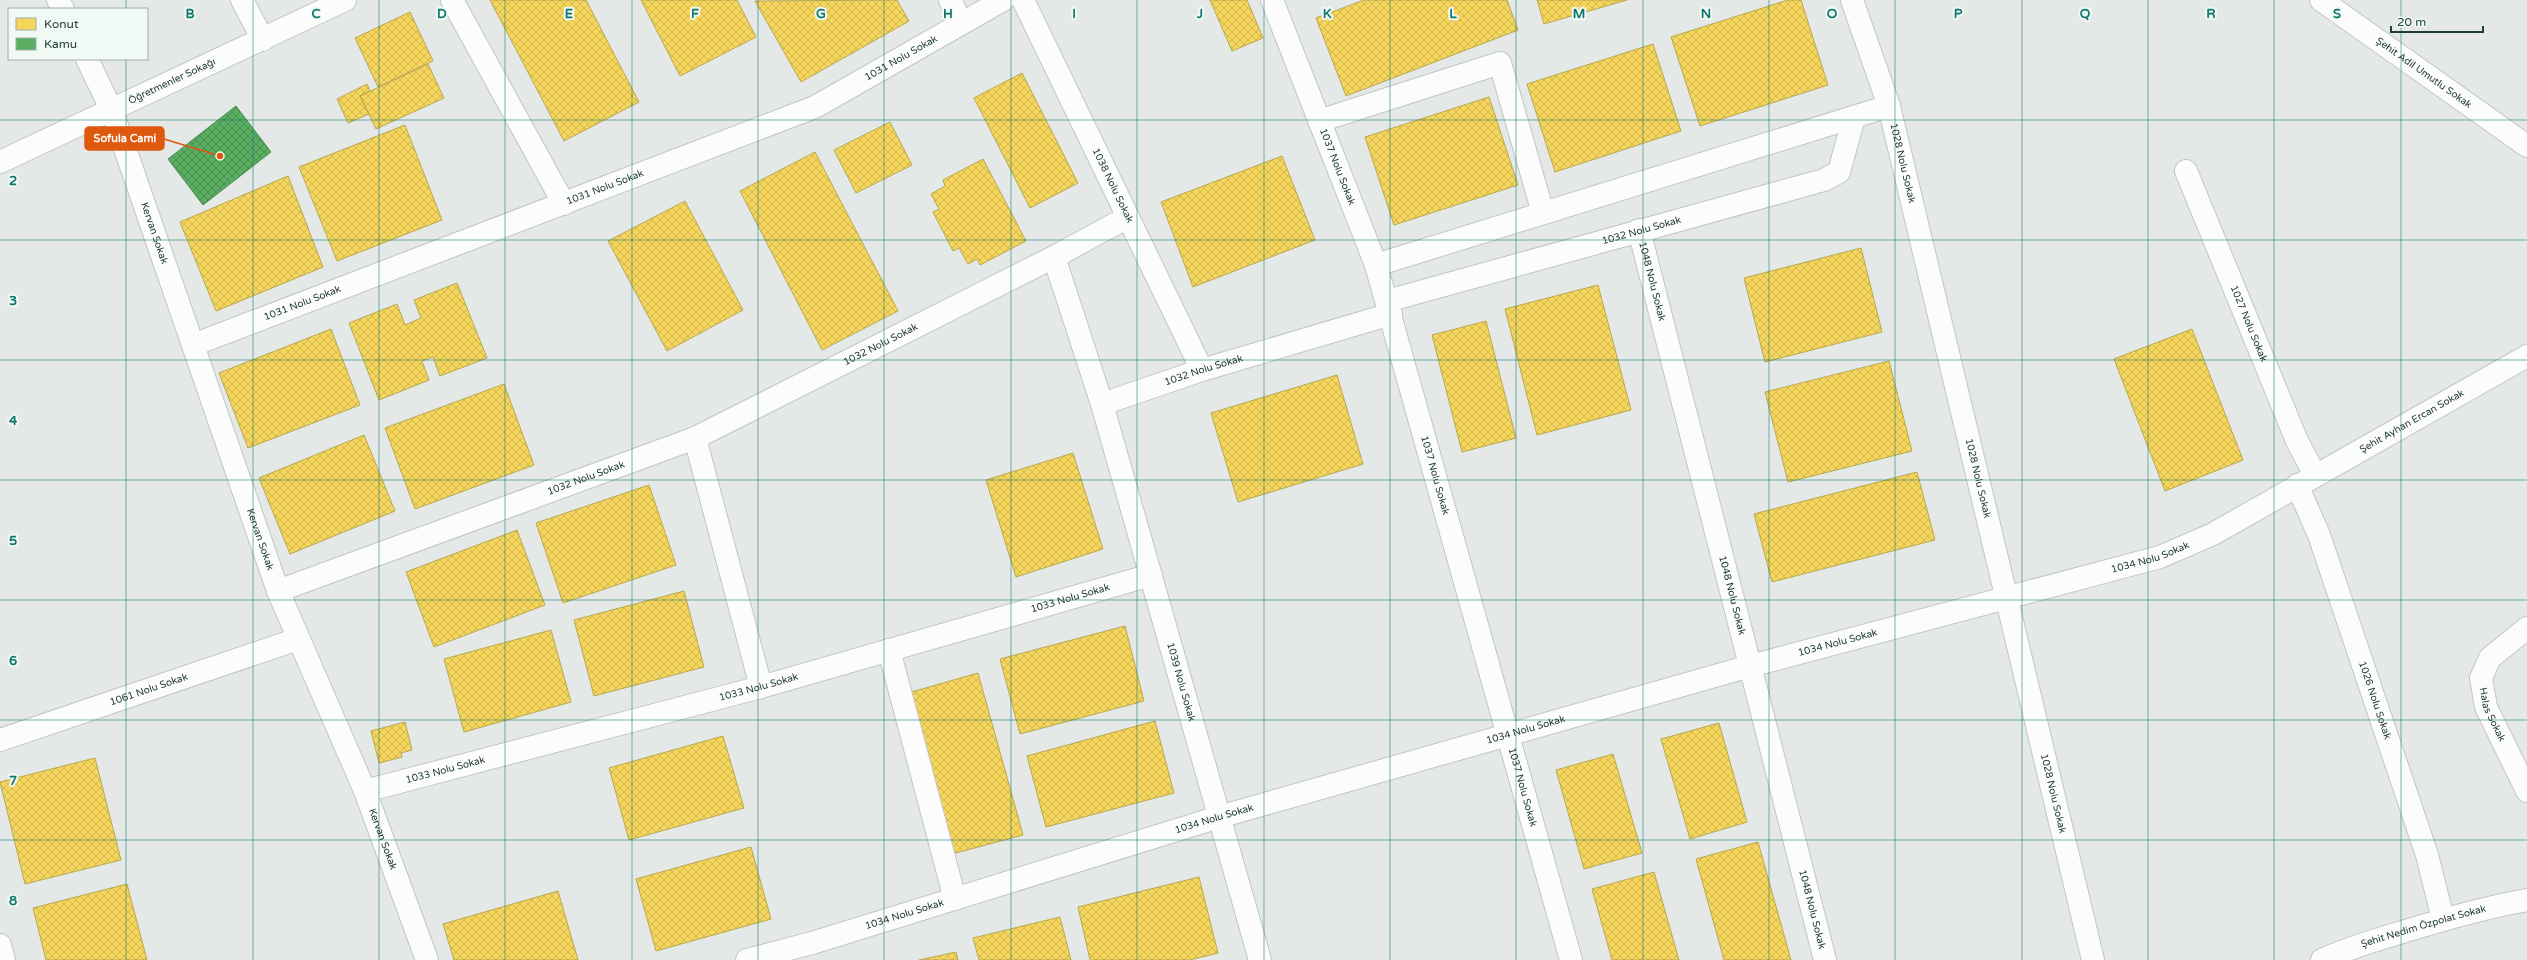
<svg xmlns="http://www.w3.org/2000/svg" width="2527" height="960" font-family="'Varela Round',sans-serif">
<defs>
<pattern id="homes-cross-hatch" width="8" height="8" patternUnits="userSpaceOnUse"><rect width="8" height="8" fill="#f6d55c"/><path d="M0 0l8 8M0 8l8-8" fill="none" stroke="#d3b851"/></pattern>
<pattern id="public-cross-hatch" width="8" height="8" patternUnits="userSpaceOnUse"><rect width="8" height="8" fill="#5aae61"/><path d="M0 0l8 8M0 8l8-8" fill="none" stroke="#4a8f51"/></pattern>
</defs>
<rect width="100%" height="100%" fill="#e4e9e7"/>
<path fill="url(#homes-cross-hatch)" stroke="#b6a850" d="M490,0H586L639,102L564,141Z
M641,0H737L756,37L680,76Z
M897,0L909,21L801,82L755,1Z
M1210,0H1247L1263,38L1232,51Z
M1364,0H1507L1518,30L1346,96L1316,18Z
M1537,0H1627L1544,24Z
M1788,0H1801L1828,85L1700,126L1671,37Z
M410,12L433,61L378,87L355,38Z
M1653,44L1681,131L1555,172L1527,84Z
M428,64L444,98L376,129L360,96Z
M1022,73L1078,183L1030,208L974,98Z
M367,84L370,91L360,96L369,114L348,123L337,99Z
M1489,97L1518,185L1394,225L1365,137Z
M890,122L912,165L856,193L834,150Z
M405,125L442,220L337,261L299,167Z
M815,152L898,311L822,350L740,191Z
M1282,156L1315,240L1193,287L1161,202Z
M983,159L1026,241L980,265L977,259L968,264L959,248L953,251L933,212L939,209L931,194L945,186L943,180Z
M288,176L323,267L216,311L180,222Z
M685,201L743,310L667,351L608,241Z
M1861,248L1882,332L1765,362L1744,278Z
M457,283L487,358L440,376L433,357L422,361L429,380L379,400L349,323L397,304L405,325L421,318L414,300Z
M1598,285L1631,410L1537,435L1505,309Z
M1486,321L1516,438L1462,452L1432,335Z
M331,329L360,405L248,448L219,373Z
M2192,329L2243,460L2165,491L2114,359Z
M1889,361L1912,451L1788,482L1765,392Z
M1337,375L1363,464L1238,502L1211,413Z
M504,384L534,465L415,509L385,428Z
M364,435L395,511L290,554L259,478Z
M1073,453L1103,549L1016,577L986,480Z
M1917,472L1935,540L1772,582L1754,514Z
M649,485L676,565L563,603L536,523Z
M517,530L545,605L434,647L406,572Z
M684,591L704,667L594,696L574,620Z
M1125,626L1144,701L1020,734L1000,659Z
M551,630L571,702L464,732L444,659Z
M978,673L1023,835L952,854L908,693Z
M1155,721L1174,793L1046,827L1027,756Z
M405,722L412,750L401,753L402,757L379,763L371,731Z
M1719,723L1747,822L1690,839L1661,739Z
M723,736L744,808L629,840L609,768Z
M1613,754L1642,853L1584,869L1556,770Z
M95,758L121,860L25,884L0,782Z
M1758,842L1791,960H1724L1696,859Z
M751,847L771,919L656,951L636,879Z
M1654,872L1679,960H1612L1592,889Z
M1199,877L1218,953L1190,960H1090L1078,907Z
M127,884L147,960H46L33,908Z
M558,891L578,960H454L443,924Z
M1060,917L1071,960H979L973,938Z
M956,952L958,960H919Z"/>
<path fill="url(#public-cross-hatch)" stroke="#498c54" d="M236,106L271,152L203,205L168,159Z"/>
<g fill="none" stroke-linecap="round" stroke-linejoin="round">
<g stroke="#c1c6c4" stroke-width="24">
<g id="minor">
<path d="M58,0L63,9"/>
<path d="M242,0L263,40"/>
<path d="M452,0L564,204"/>
<path d="M950,0L961,22"/>
<path id="s1" d="M1023,0L1202,370"/>
<path id="s2" d="M1272,0L1376,265L1571,960"/>
<path id="s3" d="M1852,0L1889,106L2093,960"/>
<path id="s4" d="M2321,0L2527,146"/>
<path id="s5" d="M87,59L112,111L278,591L365,791L427,960"/>
<path d="M1319,121L1500,63L1543,213"/>
<path id="s6" d="M0,162L345,0"/>
<path id="s7" d="M2186,171L2297,441L2315,475"/>
<path id="s8" d="M1639,230L1825,960"/>
<path d="M1054,257L1128,217"/>
<path d="M1376,265L1889,106"/>
<path id="s9" d="M1387,301L1824,180L1839,172L1854,117"/>
<path id="s10" d="M193,345L815,107L1003,0"/>
<path id="s11" d="M1102,404L1260,960"/>
<path d="M695,438L761,687"/>
<path id="s12" d="M2297,485L2319,535L2427,855L2443,919"/>
<path id="s13" d="M278,591L695,438L1054,257L1102,404L1202,370L1391,314"/>
<path id="s14" d="M2527,628L2490,658L2481,678L2486,707L2527,791"/>
<path d="M889,650L955,899"/>
<path id="s15" d="M0,740L298,639"/>
<path id="s16" d="M365,791L761,687L1151,575"/>
<path d="M0,945L4,960"/>
<path id="s17" d="M747,960L812,943L1219,817L1750,666L2160,557L2213,534L2527,356"/>
<path id="s18" d="M2322,960C2350,947 2379,939 2409,930C2448,918 2487,907 2527,900"/>
</g>
</g>
<use href="#minor" stroke="#fbfcfb" stroke-width="22"/>
</g>
<path fill="none" stroke="#0f766e" stroke-width="1" stroke-opacity="0.55" d="M126,0V9M253,0V960M379,0V960M505,0V960M632,0V960M758,0V960M884,0V960M1011,0V960M1137,0V960M1264,0V960M1390,0V960M1516,0V960M1643,0V960M1769,0V960M1895,0V960M2022,0V960M2148,0V960M2274,0V960M2401,0V960M126,59V960M0,120H2527M0,240H2527M0,360H2527M0,480H2527M0,600H2527M0,720H2527M0,840H2527"/>
<g text-anchor="middle" dominant-baseline="central" stroke-width="4" stroke-linejoin="round" paint-order="stroke">
<g font-size="10" fill="#203e35" stroke="#f1f9f5">
<text stroke="none"><textPath href="#s10" startOffset="765">1031 Nolu Sokak</textPath></text>
<text stroke="none"><textPath href="#s4" startOffset="126">Şehit Adil Umutlu Sokak</textPath></text>
<text stroke="none"><textPath href="#s6" startOffset="190">Öğretmenler Sokağı</textPath></text>
<text stroke="none"><textPath href="#s3" startOffset="171">1028 Nolu Sokak</textPath></text>
<text stroke="none"><textPath href="#s2" startOffset="179">1037 Nolu Sokak</textPath></text>
<text stroke="none"><textPath href="#s1" startOffset="206">1038 Nolu Sokak</textPath></text>
<text stroke="none"><textPath href="#s10" startOffset="441">1031 Nolu Sokak</textPath></text>
<text stroke="none"><textPath href="#s9" startOffset="264">1032 Nolu Sokak</textPath></text>
<text stroke="none"><textPath href="#s5" startOffset="187">Kervan Sokak</textPath></text>
<text stroke="none"><textPath href="#s8" startOffset="53">1048 Nolu Sokak</textPath></text>
<text stroke="none"><textPath href="#s10" startOffset="117">1031 Nolu Sokak</textPath></text>
<text stroke="none"><textPath href="#s7" startOffset="165">1027 Nolu Sokak</textPath></text>
<text stroke="none"><textPath href="#s13" startOffset="652">1032 Nolu Sokak</textPath></text>
<text stroke="none"><textPath href="#s13" startOffset="1108">1032 Nolu Sokak</textPath></text>
<text stroke="none"><textPath href="#s17" startOffset="1756">Şehit Ayhan Ercan Sokak</textPath></text>
<text stroke="none"><textPath href="#s2" startOffset="503">1037 Nolu Sokak</textPath></text>
<text stroke="none"><textPath href="#s13" startOffset="328">1032 Nolu Sokak</textPath></text>
<text stroke="none"><textPath href="#s3" startOffset="495">1028 Nolu Sokak</textPath></text>
<text stroke="none"><textPath href="#s5" startOffset="511">Kervan Sokak</textPath></text>
<text stroke="none"><textPath href="#s17" startOffset="1460">1034 Nolu Sokak</textPath></text>
<text stroke="none"><textPath href="#s8" startOffset="377">1048 Nolu Sokak</textPath></text>
<text stroke="none"><textPath href="#s16" startOffset="731">1033 Nolu Sokak</textPath></text>
<text stroke="none"><textPath href="#s17" startOffset="1136">1034 Nolu Sokak</textPath></text>
<text stroke="none"><textPath href="#s11" startOffset="289">1039 Nolu Sokak</textPath></text>
<text stroke="none"><textPath href="#s16" startOffset="407">1033 Nolu Sokak</textPath></text>
<text stroke="none"><textPath href="#s15" startOffset="157">1061 Nolu Sokak</textPath></text>
<text stroke="none"><textPath href="#s12" startOffset="229">1026 Nolu Sokak</textPath></text>
<text stroke="none"><textPath href="#s14" startOffset="108">Halas Sokak</textPath></text>
<text stroke="none"><textPath href="#s17" startOffset="812">1034 Nolu Sokak</textPath></text>
<text stroke="none"><textPath href="#s16" startOffset="83">1033 Nolu Sokak</textPath></text>
<text stroke="none"><textPath href="#s2" startOffset="827">1037 Nolu Sokak</textPath></text>
<text stroke="none"><textPath href="#s3" startOffset="819">1028 Nolu Sokak</textPath></text>
<text stroke="none"><textPath href="#s17" startOffset="488">1034 Nolu Sokak</textPath></text>
<text stroke="none"><textPath href="#s5" startOffset="835">Kervan Sokak</textPath></text>
<text stroke="none"><textPath href="#s8" startOffset="701">1048 Nolu Sokak</textPath></text>
<text stroke="none"><textPath href="#s17" startOffset="164">1034 Nolu Sokak</textPath></text>
<text stroke="none"><textPath href="#s18" startOffset="107">Şehit Nedim Özpolat Sokak</textPath></text>
</g>
</g>
<g font-size="13" text-anchor="middle" font-weight="bold" fill="#0f766e" stroke="#f1f9f5" stroke-width="4" stroke-linejoin="round" paint-order="stroke">
<text x="190" y="18">B</text>
<text x="316" y="18">C</text>
<text x="442" y="18">D</text>
<text x="569" y="18">E</text>
<text x="695" y="18">F</text>
<text x="821" y="18">G</text>
<text x="948" y="18">H</text>
<text x="1074" y="18">I</text>
<text x="1200" y="18">J</text>
<text x="1327" y="18">K</text>
<text x="1453" y="18">L</text>
<text x="1579" y="18">M</text>
<text x="1706" y="18">N</text>
<text x="1832" y="18">O</text>
<text x="1958" y="18">P</text>
<text x="2085" y="18">Q</text>
<text x="2211" y="18">R</text>
<text x="2337" y="18">S</text>
<text x="13" y="185">2</text>
<text x="13" y="305">3</text>
<text x="13" y="425">4</text>
<text x="13" y="545">5</text>
<text x="13" y="665">6</text>
<text x="13" y="785">7</text>
<text x="13" y="905">8</text>
</g>
<path fill="none" stroke="#de580e" stroke-width="1.5" d="M220 156L164 139"/>
<circle fill="#de580e" stroke="#f1f9f5" stroke-width="1.5" cx="220" cy="156" r="4"/>
<rect fill="#de580e" stroke="#de580e" stroke-width="1.5" x="85" y="127" width="79" height="23" rx="4"/>
<g font-size="11" text-anchor="middle" font-weight="bold" fill="#fff">
<text x="125" y="142">Sofula Cami</text>
</g>
<rect x="8" y="8" width="140" height="52" fill="#f1f9f5" stroke="#9daea8"/>
<rect x="16" y="18" width="20" height="12" fill="#f6d55c" stroke="#9daea8"/>
<text x="44" y="28" font-size="12" fill="#203e35">Konut</text>
<rect x="16" y="38" width="20" height="12" fill="#5aae61" stroke="#9daea8"/>
<text x="44" y="48" font-size="12" fill="#203e35">Kamu</text>
<path d="M2391 26v6h92v-6" fill="none" stroke="#203e35" stroke-width="2"/>
<text x="2397" y="26" font-size="12" fill="#203e35" stroke="#f1f9f5" stroke-width="3" paint-order="stroke">20 m</text>
</svg>
